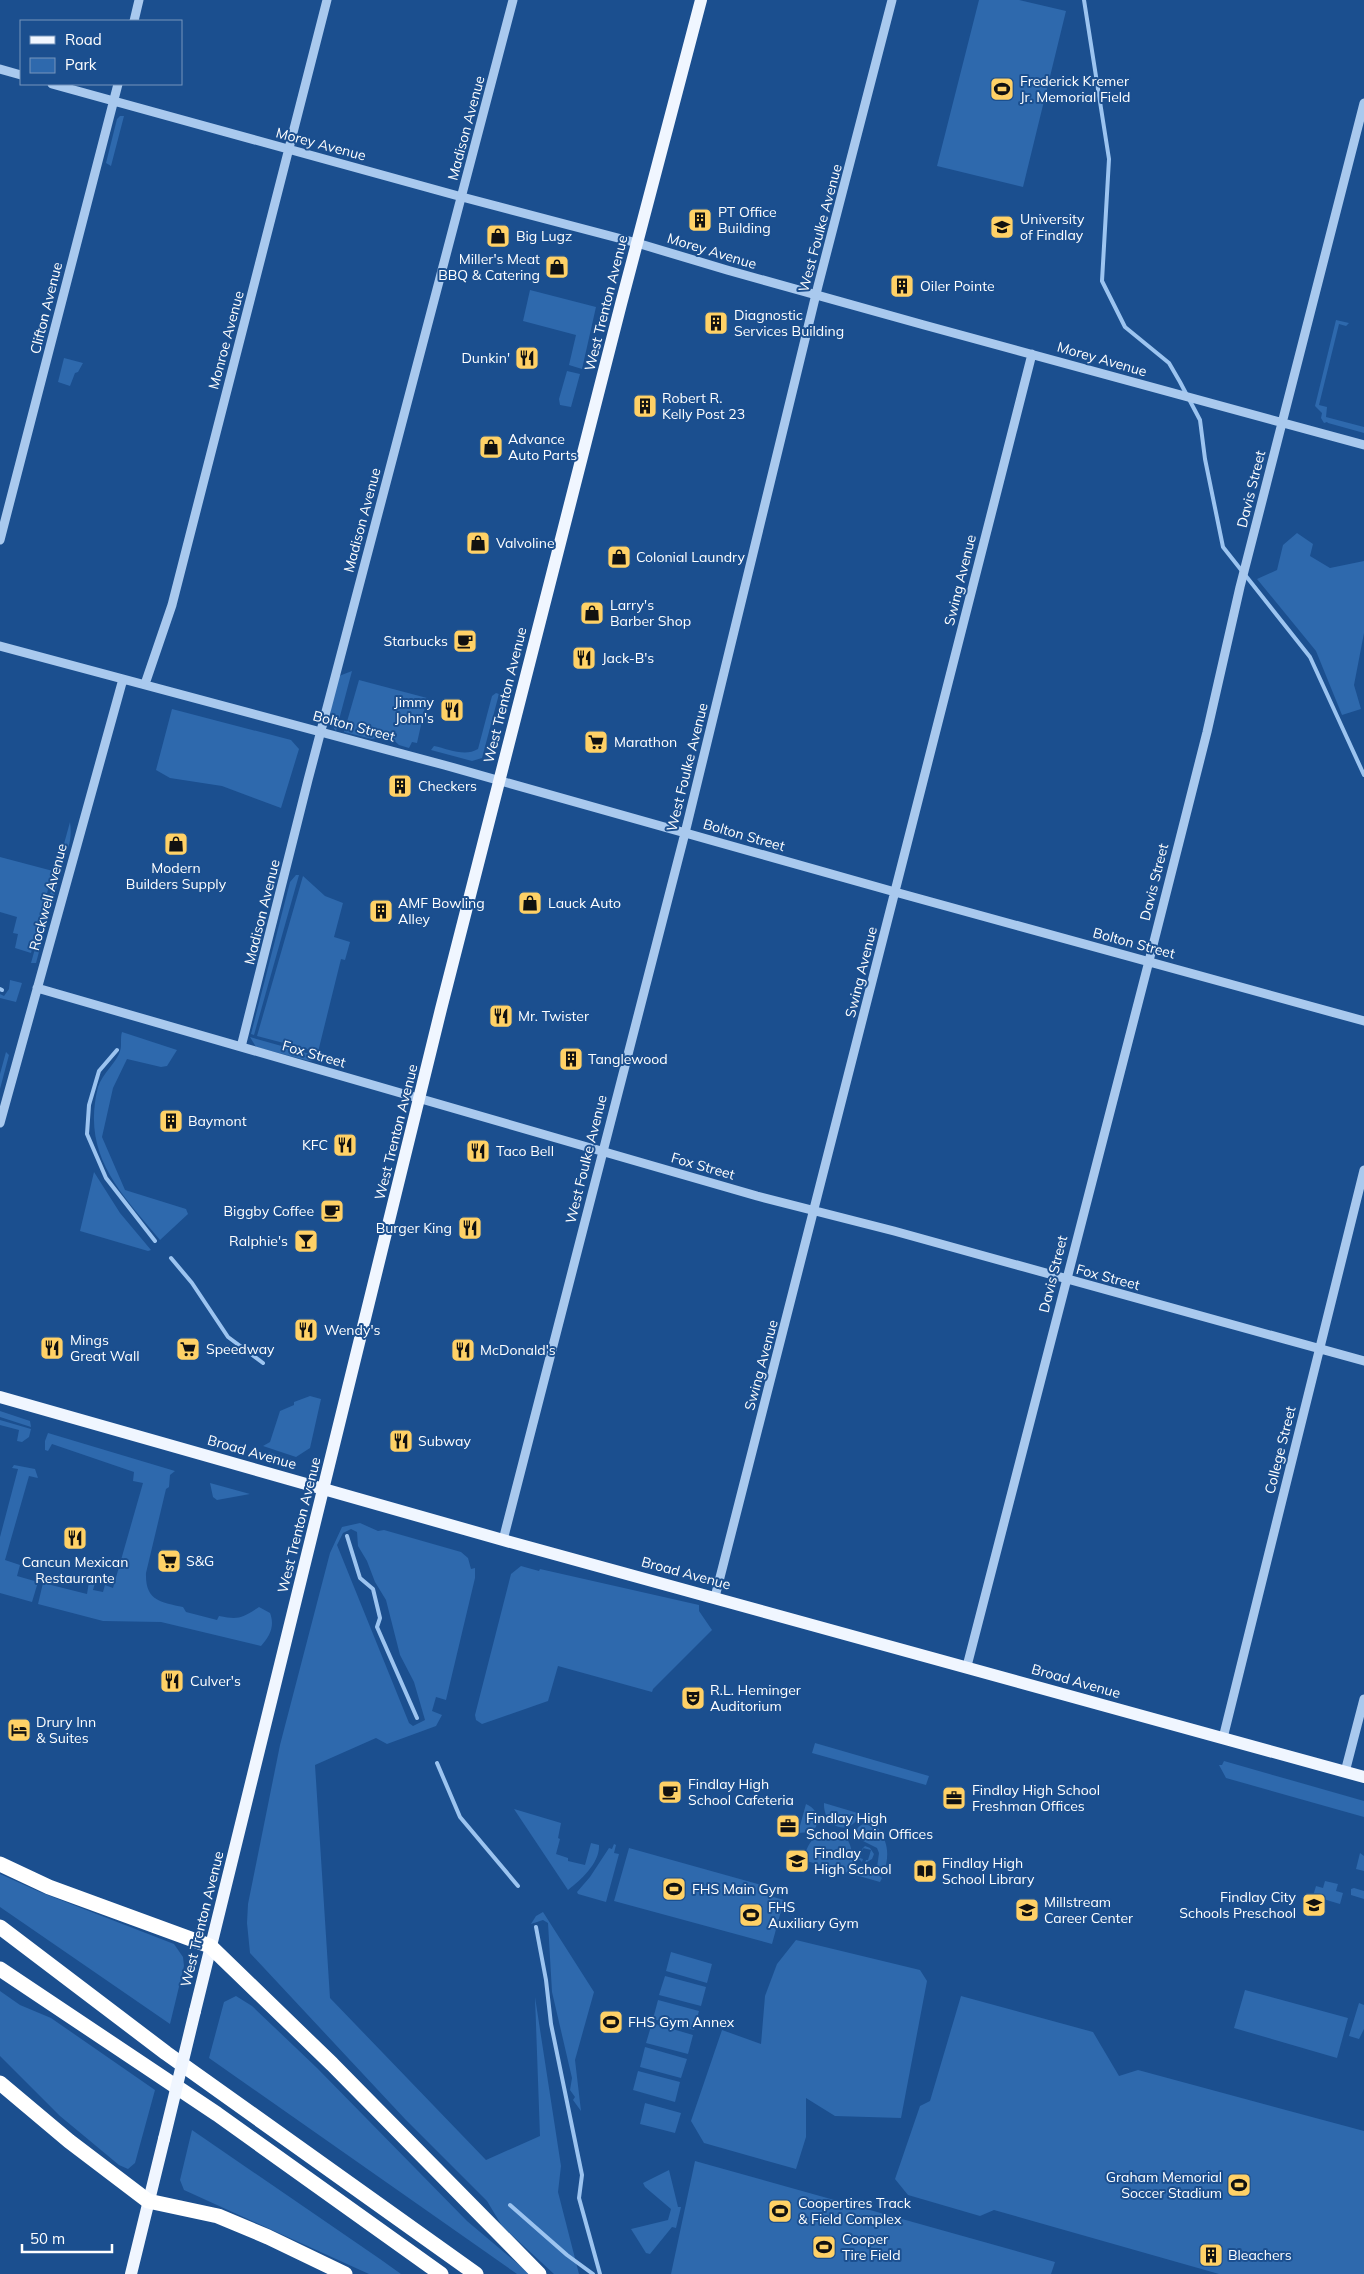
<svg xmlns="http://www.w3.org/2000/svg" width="1364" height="2274" font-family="Mulish,sans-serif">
<rect width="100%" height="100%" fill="#1b4f8f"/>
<path fill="#2e69ad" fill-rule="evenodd" d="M979,0H1019L1066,11L1023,187L937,166Z
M120,116H124L111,166L106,163L117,119Z
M530,290L596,307L582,369L569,365L576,335L523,321Z
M1336,320L1349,323L1346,326L1339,324L1319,405L1327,407L1326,417L1364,427V433L1328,423L1327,422L1324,423L1321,418L1322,413L1315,406Z
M64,358L83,363L78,372L75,373L70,386L58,382Z
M567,371L580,374L571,407L560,405L559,399Z
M1297,533L1313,544L1310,556L1330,568L1364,561V633L1354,685L1361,709L1342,715L1316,651L1257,579L1277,570L1283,545Z
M352,671L336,731C324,716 335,692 339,676Z
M359,680L427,698L417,743L412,742L409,748L399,745L388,735L372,739L344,732Z
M496,693L499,694L482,758L472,761L431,750L434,746C448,749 465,757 478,749L492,696Z
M172,709L291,740L299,749L281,808L222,786L170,778L156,770Z
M70,822C72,836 70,852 59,862Z
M0,857L53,871L31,953L15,948L18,934L13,933L17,917L0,912Z
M56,873L58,881L36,963H31Z
M296,875H299L254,1035L251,1034L290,882Z
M303,876L325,896L343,903L334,937L350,942L345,960L341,959L318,1052L257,1036Z
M10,980L22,983L16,1002L0,998V994L4,996L9,989Z
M122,1032L177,1050L167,1066L161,1067L127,1059L113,1088L102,1137L125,1190L186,1209L188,1214L160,1240C120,1192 81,1155 98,1087C102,1074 117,1062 120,1051C122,1046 120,1038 122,1032Z
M250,1037L317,1056L312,1061H309L256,1047Z
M6,1052L9,1055L0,1089V1074Z
M94,1172L120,1213L151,1250L148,1251L80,1231Z
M310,1396L321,1399L310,1448L296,1457L263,1446L270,1442L280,1411L294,1405V1402Z
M0,1411L30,1421L31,1427L0,1417Z
M0,1420L31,1429L29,1437L22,1442L17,1441L19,1430L0,1425Z
M48,1433L175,1471L170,1475L169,1487L166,1489L146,1573C145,1601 161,1602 183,1607L186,1612L217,1620L219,1616C239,1620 242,1618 259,1607L270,1613C275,1626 270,1636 261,1646L161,1622L103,1621L38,1604L43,1583L87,1594L89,1582L95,1583L93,1590L103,1592L105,1585L113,1588L143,1483L133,1481L134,1472L52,1444L48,1451L45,1450V1441Z
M268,1452L292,1460L296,1465L282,1464Z
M14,1465L35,1469L38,1478L29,1476L5,1560L20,1565L17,1576L38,1582L32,1602L0,1593V1537L18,1469L12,1468Z
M210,1483L250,1494L217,1500L213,1497Z
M360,1523L378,1531L384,1530L461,1552L468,1558L471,1569L475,1568V1578L446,1700L436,1697L432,1711L442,1715L436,1726L387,1744L376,1738L315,1765L330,1998L486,2160L540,2136L535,1997L561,2166L558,2192L579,2274H554L502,2226L487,2201L405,2119L250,1953L247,1923L248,1904L280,1745L330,1553L342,1527ZM351,1529L357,1532L358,1546L367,1561L375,1582L386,1600L400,1655L414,1682L425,1720L413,1726L409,1723L337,1545L343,1533Z
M521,1566L539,1571L540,1569L699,1605V1611L712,1630L653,1689L652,1692L558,1666L548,1701L482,1724L476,1720L475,1715L511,1574Z
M815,1743L929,1776L926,1785L812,1753Z
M1224,1761L1364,1801V1817L1226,1778L1219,1765H1222Z
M824,1803L861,1814C849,1838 823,1827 824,1803Z
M806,1804C817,1809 818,1816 816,1827L810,1832L798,1833Z
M514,1809L561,1823L558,1838L560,1839L556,1854L568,1858V1861L585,1865L591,1843L599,1845C600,1863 581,1880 568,1890Z
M864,1824L878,1828C889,1844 889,1855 884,1873L877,1868L879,1853L877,1848L861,1840L856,1835C856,1829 858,1826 864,1824Z
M831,1831C854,1835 849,1849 856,1865L862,1868H870L882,1878L880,1882L803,1860C808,1844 813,1833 831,1831Z
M614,1844L616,1845L614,1853L619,1854L606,1902L578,1894L577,1892L590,1877L609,1848L612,1849Z
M865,1846L870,1848L874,1854L872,1859L865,1863L866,1860H868L871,1850L863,1848L860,1858L863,1859L862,1862L858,1858V1853Z
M629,1848L772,1888L770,1896L784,1900L772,1944L614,1901Z
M1360,1853L1364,1856V1871L1356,1869Z
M0,1874L40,1892L174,1944L183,1957L184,1966L170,2024L0,1907Z
M1325,1881L1338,1884L1336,1891L1343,1893L1340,1904L1313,1896L1316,1886L1323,1888Z
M1354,1888L1364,1891V1899L1351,1895V1889Z
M543,1912L594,1992L575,2060L581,2111L573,2100L575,2097L570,2090L572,2078L552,1992L548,1923L543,1920L531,1924L536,1916Z
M796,1940L920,1970L927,1981L901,2118L835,2116L806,2098V2137L796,2169L704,2143L691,2121L722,2030L761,2044L765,1996L777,1964Z
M671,1952L712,1964L707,1983L666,1971Z
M665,1976L706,1987L701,2006L659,1995Z
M1245,1990L1348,2018L1337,2058L1234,2028Z
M0,1991L20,2005L51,2018L155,2090L135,2163L128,2169L119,2165L60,2116L0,2056Z
M236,1996L252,2006L317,2068L467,2221L530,2274H517L209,2058L224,2002Z
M961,1996L1093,2032L1119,2076L1138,2070L1364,2131V2274H1219L994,2210L980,2216L908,2195L895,2179L920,2106L930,2101Z
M658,2000L699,2011L694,2030L653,2019Z
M1359,2003L1364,2005V2029L1359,2039L1349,2036Z
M652,2023L693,2035L688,2054L646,2043Z
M645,2047L687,2059L681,2078L640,2067Z
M638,2071L680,2082L675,2102L633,2090Z
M645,2103L681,2113L675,2133L640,2124Z
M192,2130L380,2259L401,2274H369L184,2190L180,2180Z
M695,2161L1055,2262L1051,2274H671Z
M669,2170L678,2207H681L676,2228L672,2227L650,2254L646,2253L631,2229L668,2220L671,2209L645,2187L643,2183Z"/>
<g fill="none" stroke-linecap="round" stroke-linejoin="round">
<path stroke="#9cc4f0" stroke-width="4" d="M1084,0L1109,159L1102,281L1125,327L1169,363L1180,382L1200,420L1205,459L1223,547L1310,657L1364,775
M0,989L2,990
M117,1050L99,1071L89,1105L87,1134L106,1178L155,1241
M171,1258L192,1283L228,1337L263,1363
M347,1536L360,1578L373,1589L380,1618L377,1627L417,1718
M437,1763L460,1817L518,1886
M536,1927L546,1980L551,2024L582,2175L579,2198L600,2274
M510,2205L567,2255L593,2274"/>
<path stroke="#a9c9ee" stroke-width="9" d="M134,21L139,0
M0,69L21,75
M52,84L462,197L637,243L727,270L924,325L1364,445
M0,540L118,84
M0,646L444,765L895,892L1364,1021
M145,684L172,605L327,0
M37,988L757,1196L894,1231L1364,1361
M241,1047L308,780L513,0
M0,1123L123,679
M503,1540L685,833L818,286L892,0
M715,1597L1032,354
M967,1666L1149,961L1207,732L1240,587L1364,103
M1223,1738L1364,1170
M1345,1772L1364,1699"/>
<path stroke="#f0f6ff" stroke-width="12" d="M0,1397L503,1540L1364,1777
M195,2011L441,1009L621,304L701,0
M131,2274L164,2139"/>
<path stroke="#fff" stroke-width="15" d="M0,1864L49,1887L210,1946L332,2064L539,2274
M0,1927L166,2053L476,2274
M0,1969L217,2114L441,2274
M0,2083L69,2141L148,2201L218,2216L268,2237L345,2274"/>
<path stroke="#f0f6ff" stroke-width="12" d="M164,2139L195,2011"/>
</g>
<defs>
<g id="stadium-square" transform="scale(1.25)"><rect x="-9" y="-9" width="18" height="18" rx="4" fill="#ffd166" stroke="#1b4f8f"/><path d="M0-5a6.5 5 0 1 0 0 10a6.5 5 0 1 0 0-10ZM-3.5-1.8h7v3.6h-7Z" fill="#111"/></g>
<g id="building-square" transform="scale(1.25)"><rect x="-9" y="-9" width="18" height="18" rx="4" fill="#ffd166" stroke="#1b4f8f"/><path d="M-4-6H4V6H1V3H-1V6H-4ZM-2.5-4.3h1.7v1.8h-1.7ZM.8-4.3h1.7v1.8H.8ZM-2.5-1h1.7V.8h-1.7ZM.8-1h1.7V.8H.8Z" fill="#111"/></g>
<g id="university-square" transform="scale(1.25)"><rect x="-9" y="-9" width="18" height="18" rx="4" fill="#ffd166" stroke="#1b4f8f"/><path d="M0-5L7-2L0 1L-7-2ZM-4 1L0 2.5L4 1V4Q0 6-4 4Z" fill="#111"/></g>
<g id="shop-square" transform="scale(1.25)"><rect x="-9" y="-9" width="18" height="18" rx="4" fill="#ffd166" stroke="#1b4f8f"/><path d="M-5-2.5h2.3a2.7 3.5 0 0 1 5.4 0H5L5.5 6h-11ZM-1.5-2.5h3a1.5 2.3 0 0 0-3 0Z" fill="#111"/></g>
<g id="restaurant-square" transform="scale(1.25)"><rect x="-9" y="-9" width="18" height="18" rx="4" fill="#ffd166" stroke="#1b4f8f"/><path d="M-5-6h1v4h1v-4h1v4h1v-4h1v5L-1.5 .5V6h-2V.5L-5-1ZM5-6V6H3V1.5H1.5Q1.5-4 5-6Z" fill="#111"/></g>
<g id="cafe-square" transform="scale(1.25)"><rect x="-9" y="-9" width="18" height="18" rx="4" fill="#ffd166" stroke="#1b4f8f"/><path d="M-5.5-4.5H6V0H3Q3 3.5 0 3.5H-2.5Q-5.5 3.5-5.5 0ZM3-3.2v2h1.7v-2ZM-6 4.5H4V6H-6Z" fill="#111"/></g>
<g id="supermarket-square" transform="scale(1.25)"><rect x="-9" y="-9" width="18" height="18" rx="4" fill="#ffd166" stroke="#1b4f8f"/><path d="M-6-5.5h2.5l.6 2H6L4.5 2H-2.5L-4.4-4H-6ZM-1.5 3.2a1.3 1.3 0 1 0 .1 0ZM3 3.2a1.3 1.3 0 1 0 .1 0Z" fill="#111"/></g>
<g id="bar-square" transform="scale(1.25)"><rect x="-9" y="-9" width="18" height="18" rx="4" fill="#ffd166" stroke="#1b4f8f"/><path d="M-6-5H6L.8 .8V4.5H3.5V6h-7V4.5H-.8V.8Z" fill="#111"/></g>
<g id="theatre-square" transform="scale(1.25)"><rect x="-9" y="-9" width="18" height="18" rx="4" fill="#ffd166" stroke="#1b4f8f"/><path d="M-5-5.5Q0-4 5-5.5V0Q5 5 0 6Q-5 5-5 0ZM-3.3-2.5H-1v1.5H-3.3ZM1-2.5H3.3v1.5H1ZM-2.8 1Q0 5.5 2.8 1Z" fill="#111"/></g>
<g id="hotel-square" transform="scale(1.25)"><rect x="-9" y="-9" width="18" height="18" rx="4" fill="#ffd166" stroke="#1b4f8f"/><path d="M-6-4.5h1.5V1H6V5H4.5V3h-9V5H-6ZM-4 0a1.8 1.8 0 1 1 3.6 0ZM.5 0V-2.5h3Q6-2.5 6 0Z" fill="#111"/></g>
<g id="office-square" transform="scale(1.25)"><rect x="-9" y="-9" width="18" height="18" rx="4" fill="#ffd166" stroke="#1b4f8f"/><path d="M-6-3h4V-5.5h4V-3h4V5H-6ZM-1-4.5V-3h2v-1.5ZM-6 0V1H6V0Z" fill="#111"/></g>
<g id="school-square" transform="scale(1.25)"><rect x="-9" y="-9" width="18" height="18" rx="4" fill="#ffd166" stroke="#1b4f8f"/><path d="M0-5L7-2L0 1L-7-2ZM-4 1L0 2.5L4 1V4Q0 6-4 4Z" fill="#111"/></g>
<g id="library-square" transform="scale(1.25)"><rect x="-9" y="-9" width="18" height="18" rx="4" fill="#ffd166" stroke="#1b4f8f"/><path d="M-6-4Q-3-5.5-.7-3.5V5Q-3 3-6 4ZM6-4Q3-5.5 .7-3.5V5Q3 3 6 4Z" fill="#111"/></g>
</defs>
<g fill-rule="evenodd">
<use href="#stadium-square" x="1002" y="89"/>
<use href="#building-square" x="700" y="220"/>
<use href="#university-square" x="1002" y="227"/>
<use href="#shop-square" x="498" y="236"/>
<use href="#shop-square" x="557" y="267"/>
<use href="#building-square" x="902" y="286"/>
<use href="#building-square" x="716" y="323"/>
<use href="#restaurant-square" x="527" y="358"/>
<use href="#building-square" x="645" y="406"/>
<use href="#shop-square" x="491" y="447"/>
<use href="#shop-square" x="478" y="543"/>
<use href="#shop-square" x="619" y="557"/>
<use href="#shop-square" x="592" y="613"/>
<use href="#cafe-square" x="465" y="641"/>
<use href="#restaurant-square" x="584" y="658"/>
<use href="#restaurant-square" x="452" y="710"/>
<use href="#supermarket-square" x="596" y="742"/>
<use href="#building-square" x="400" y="786"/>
<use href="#shop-square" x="176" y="844"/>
<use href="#shop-square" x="530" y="903"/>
<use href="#building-square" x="381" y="911"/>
<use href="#restaurant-square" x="501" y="1016"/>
<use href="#building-square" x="571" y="1059"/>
<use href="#building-square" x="171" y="1121"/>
<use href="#restaurant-square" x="345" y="1145"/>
<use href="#restaurant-square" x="478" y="1151"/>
<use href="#cafe-square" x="332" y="1211"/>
<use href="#restaurant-square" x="470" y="1228"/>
<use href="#bar-square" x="306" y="1241"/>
<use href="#restaurant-square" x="306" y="1330"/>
<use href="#restaurant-square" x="52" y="1348"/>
<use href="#supermarket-square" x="188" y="1349"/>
<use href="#restaurant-square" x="463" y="1350"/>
<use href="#restaurant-square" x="401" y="1441"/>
<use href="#restaurant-square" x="75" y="1538"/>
<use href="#supermarket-square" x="169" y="1561"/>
<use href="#restaurant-square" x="172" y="1681"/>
<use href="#theatre-square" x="693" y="1698"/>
<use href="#hotel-square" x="19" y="1730"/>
<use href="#cafe-square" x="670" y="1792"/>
<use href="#office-square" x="954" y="1798"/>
<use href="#office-square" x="788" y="1826"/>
<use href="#school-square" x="797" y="1861"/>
<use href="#library-square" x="925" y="1871"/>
<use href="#stadium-square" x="674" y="1889"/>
<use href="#school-square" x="1314" y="1905"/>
<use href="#school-square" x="1027" y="1910"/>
<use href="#stadium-square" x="751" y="1915"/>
<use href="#stadium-square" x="611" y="2022"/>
<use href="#stadium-square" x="1239" y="2185"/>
<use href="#stadium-square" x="780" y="2211"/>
<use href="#stadium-square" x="824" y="2247"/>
<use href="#building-square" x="1211" y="2255"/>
</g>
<g text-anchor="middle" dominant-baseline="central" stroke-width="4" stroke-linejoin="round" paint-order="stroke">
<g font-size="14" fill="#fff" stroke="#1b4f8f" text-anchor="start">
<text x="1020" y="81">Frederick Kremer<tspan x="1020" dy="16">Jr. Memorial Field</tspan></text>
<text x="718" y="212">PT Office<tspan x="718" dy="16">Building</tspan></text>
<text x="1020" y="219">University<tspan x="1020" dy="16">of Findlay</tspan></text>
<text x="516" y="236">Big Lugz</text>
<text x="540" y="259" text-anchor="end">Miller's Meat<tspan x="540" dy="16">BBQ &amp; Catering</tspan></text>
<text x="920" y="286">Oiler Pointe</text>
<text x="734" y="315">Diagnostic<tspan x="734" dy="16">Services Building</tspan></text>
<text x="510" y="358" text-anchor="end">Dunkin'</text>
<text x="662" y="398">Robert R.<tspan x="662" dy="16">Kelly Post 23</tspan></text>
<text x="508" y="439">Advance<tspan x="508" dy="16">Auto Parts</tspan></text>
<text x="496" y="543">Valvoline</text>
<text x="636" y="557">Colonial Laundry</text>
<text x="610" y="605">Larry's<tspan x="610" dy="16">Barber Shop</tspan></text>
<text x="448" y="641" text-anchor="end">Starbucks</text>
<text x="602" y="658">Jack-B's</text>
<text x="434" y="702" text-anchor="end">Jimmy<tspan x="434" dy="16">John's</tspan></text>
<text x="614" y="742">Marathon</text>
<text x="418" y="786">Checkers</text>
<text x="176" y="868" text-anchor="middle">Modern<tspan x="176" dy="16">Builders Supply</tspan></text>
<text x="398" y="903">AMF Bowling<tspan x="398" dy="16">Alley</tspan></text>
<text x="548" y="903">Lauck Auto</text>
<text x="518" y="1016">Mr. Twister</text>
<text x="588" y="1059">Tanglewood</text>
<text x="188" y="1121">Baymont</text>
<text x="328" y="1145" text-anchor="end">KFC</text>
<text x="496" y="1151">Taco Bell</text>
<text x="314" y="1211" text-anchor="end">Biggby Coffee</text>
<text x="452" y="1228" text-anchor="end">Burger King</text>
<text x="288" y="1241" text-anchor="end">Ralphie's</text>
<text x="324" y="1330">Wendy's</text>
<text x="70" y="1340">Mings<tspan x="70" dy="16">Great Wall</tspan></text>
<text x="206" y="1349">Speedway</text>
<text x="480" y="1350">McDonald's</text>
<text x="418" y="1441">Subway</text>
<text x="186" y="1561">S&amp;G</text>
<text x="75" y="1562" text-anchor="middle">Cancun Mexican<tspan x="75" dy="16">Restaurante</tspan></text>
<text x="190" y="1681">Culver's</text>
<text x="710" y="1690">R.L. Heminger<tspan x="710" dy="16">Auditorium</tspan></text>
<text x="36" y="1722">Drury Inn<tspan x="36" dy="16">&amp; Suites</tspan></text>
<text x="688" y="1784">Findlay High<tspan x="688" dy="16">School Cafeteria</tspan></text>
<text x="972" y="1790">Findlay High School<tspan x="972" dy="16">Freshman Offices</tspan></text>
<text x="806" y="1818">Findlay High<tspan x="806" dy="16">School Main Offices</tspan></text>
<text x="814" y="1853">Findlay<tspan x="814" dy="16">High School</tspan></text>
<text x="942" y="1863">Findlay High<tspan x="942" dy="16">School Library</tspan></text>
<text x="692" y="1889">FHS Main Gym</text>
<text x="1296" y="1897" text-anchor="end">Findlay City<tspan x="1296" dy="16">Schools Preschool</tspan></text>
<text x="1044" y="1902">Millstream<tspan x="1044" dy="16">Career Center</tspan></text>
<text x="768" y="1907">FHS<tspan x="768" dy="16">Auxiliary Gym</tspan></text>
<text x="628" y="2022">FHS Gym Annex</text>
<text x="1222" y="2177" text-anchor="end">Graham Memorial<tspan x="1222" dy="16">Soccer Stadium</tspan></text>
<text x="798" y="2203">Coopertires Track<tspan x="798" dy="16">&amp; Field Complex</tspan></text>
<text x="842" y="2239">Cooper<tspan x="842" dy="16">Tire Field</tspan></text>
<text x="1228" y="2255">Bleachers</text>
</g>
<g font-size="14" fill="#fff" stroke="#1b4f8f">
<text transform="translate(466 128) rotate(-75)">Madison Avenue</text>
<text transform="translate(321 144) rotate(15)">Morey Avenue</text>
<text transform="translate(820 228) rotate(-75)">West Foulke Avenue</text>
<text transform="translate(712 251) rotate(17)">Morey Avenue</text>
<text transform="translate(606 303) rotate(-76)">West Trenton Avenue</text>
<text transform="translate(46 308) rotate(-76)">Clifton Avenue</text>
<text transform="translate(226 340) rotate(-75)">Monroe Avenue</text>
<text transform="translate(1102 359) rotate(16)">Morey Avenue</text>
<text transform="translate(1251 489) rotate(-76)">Davis Street</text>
<text transform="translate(362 520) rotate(-75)">Madison Avenue</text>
<text transform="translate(960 580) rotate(-76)">Swing Avenue</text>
<text transform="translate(505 695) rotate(-76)">West Trenton Avenue</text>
<text transform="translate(354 726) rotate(15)">Bolton Street</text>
<text transform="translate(687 767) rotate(-76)">West Foulke Avenue</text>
<text transform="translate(744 835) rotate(16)">Bolton Street</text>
<text transform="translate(1154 882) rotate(-76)">Davis Street</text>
<text transform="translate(48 897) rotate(-75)">Rockwell Avenue</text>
<text transform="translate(262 912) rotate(-76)">Madison Avenue</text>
<text transform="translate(1134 943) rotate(15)">Bolton Street</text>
<text transform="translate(861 972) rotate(-76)">Swing Avenue</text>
<text transform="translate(314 1054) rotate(16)">Fox Street</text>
<text transform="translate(396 1132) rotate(-76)">West Trenton Avenue</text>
<text transform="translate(586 1159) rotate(-76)">West Foulke Avenue</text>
<text transform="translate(703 1166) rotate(16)">Fox Street</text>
<text transform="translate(1053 1274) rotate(-76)">Davis Street</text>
<text transform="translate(1108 1277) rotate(15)">Fox Street</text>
<text transform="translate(761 1365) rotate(-75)">Swing Avenue</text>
<text transform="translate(1280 1450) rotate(-76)">College Street</text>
<text transform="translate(252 1452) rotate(16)">Broad Avenue</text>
<text transform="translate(299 1525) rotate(-76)">West Trenton Avenue</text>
<text transform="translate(686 1573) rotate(15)">Broad Avenue</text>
<text transform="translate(1076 1681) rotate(16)">Broad Avenue</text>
<text transform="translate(202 1919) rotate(-76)">West Trenton Avenue</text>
</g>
</g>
<rect x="20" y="20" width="162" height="65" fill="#1b4f8f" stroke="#7695bc"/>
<rect x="30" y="36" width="25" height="8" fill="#f0f6ff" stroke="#7695bc"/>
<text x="65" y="45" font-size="15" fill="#ffffff">Road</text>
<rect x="30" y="58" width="25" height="15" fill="#2e69ad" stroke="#7695bc"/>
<text x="65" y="70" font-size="15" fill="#ffffff">Park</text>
<path d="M22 2244v8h90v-8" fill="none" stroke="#ffffff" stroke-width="2.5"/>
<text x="30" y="2244" font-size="15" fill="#ffffff" stroke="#1b4f8f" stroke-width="4" paint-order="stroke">50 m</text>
</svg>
